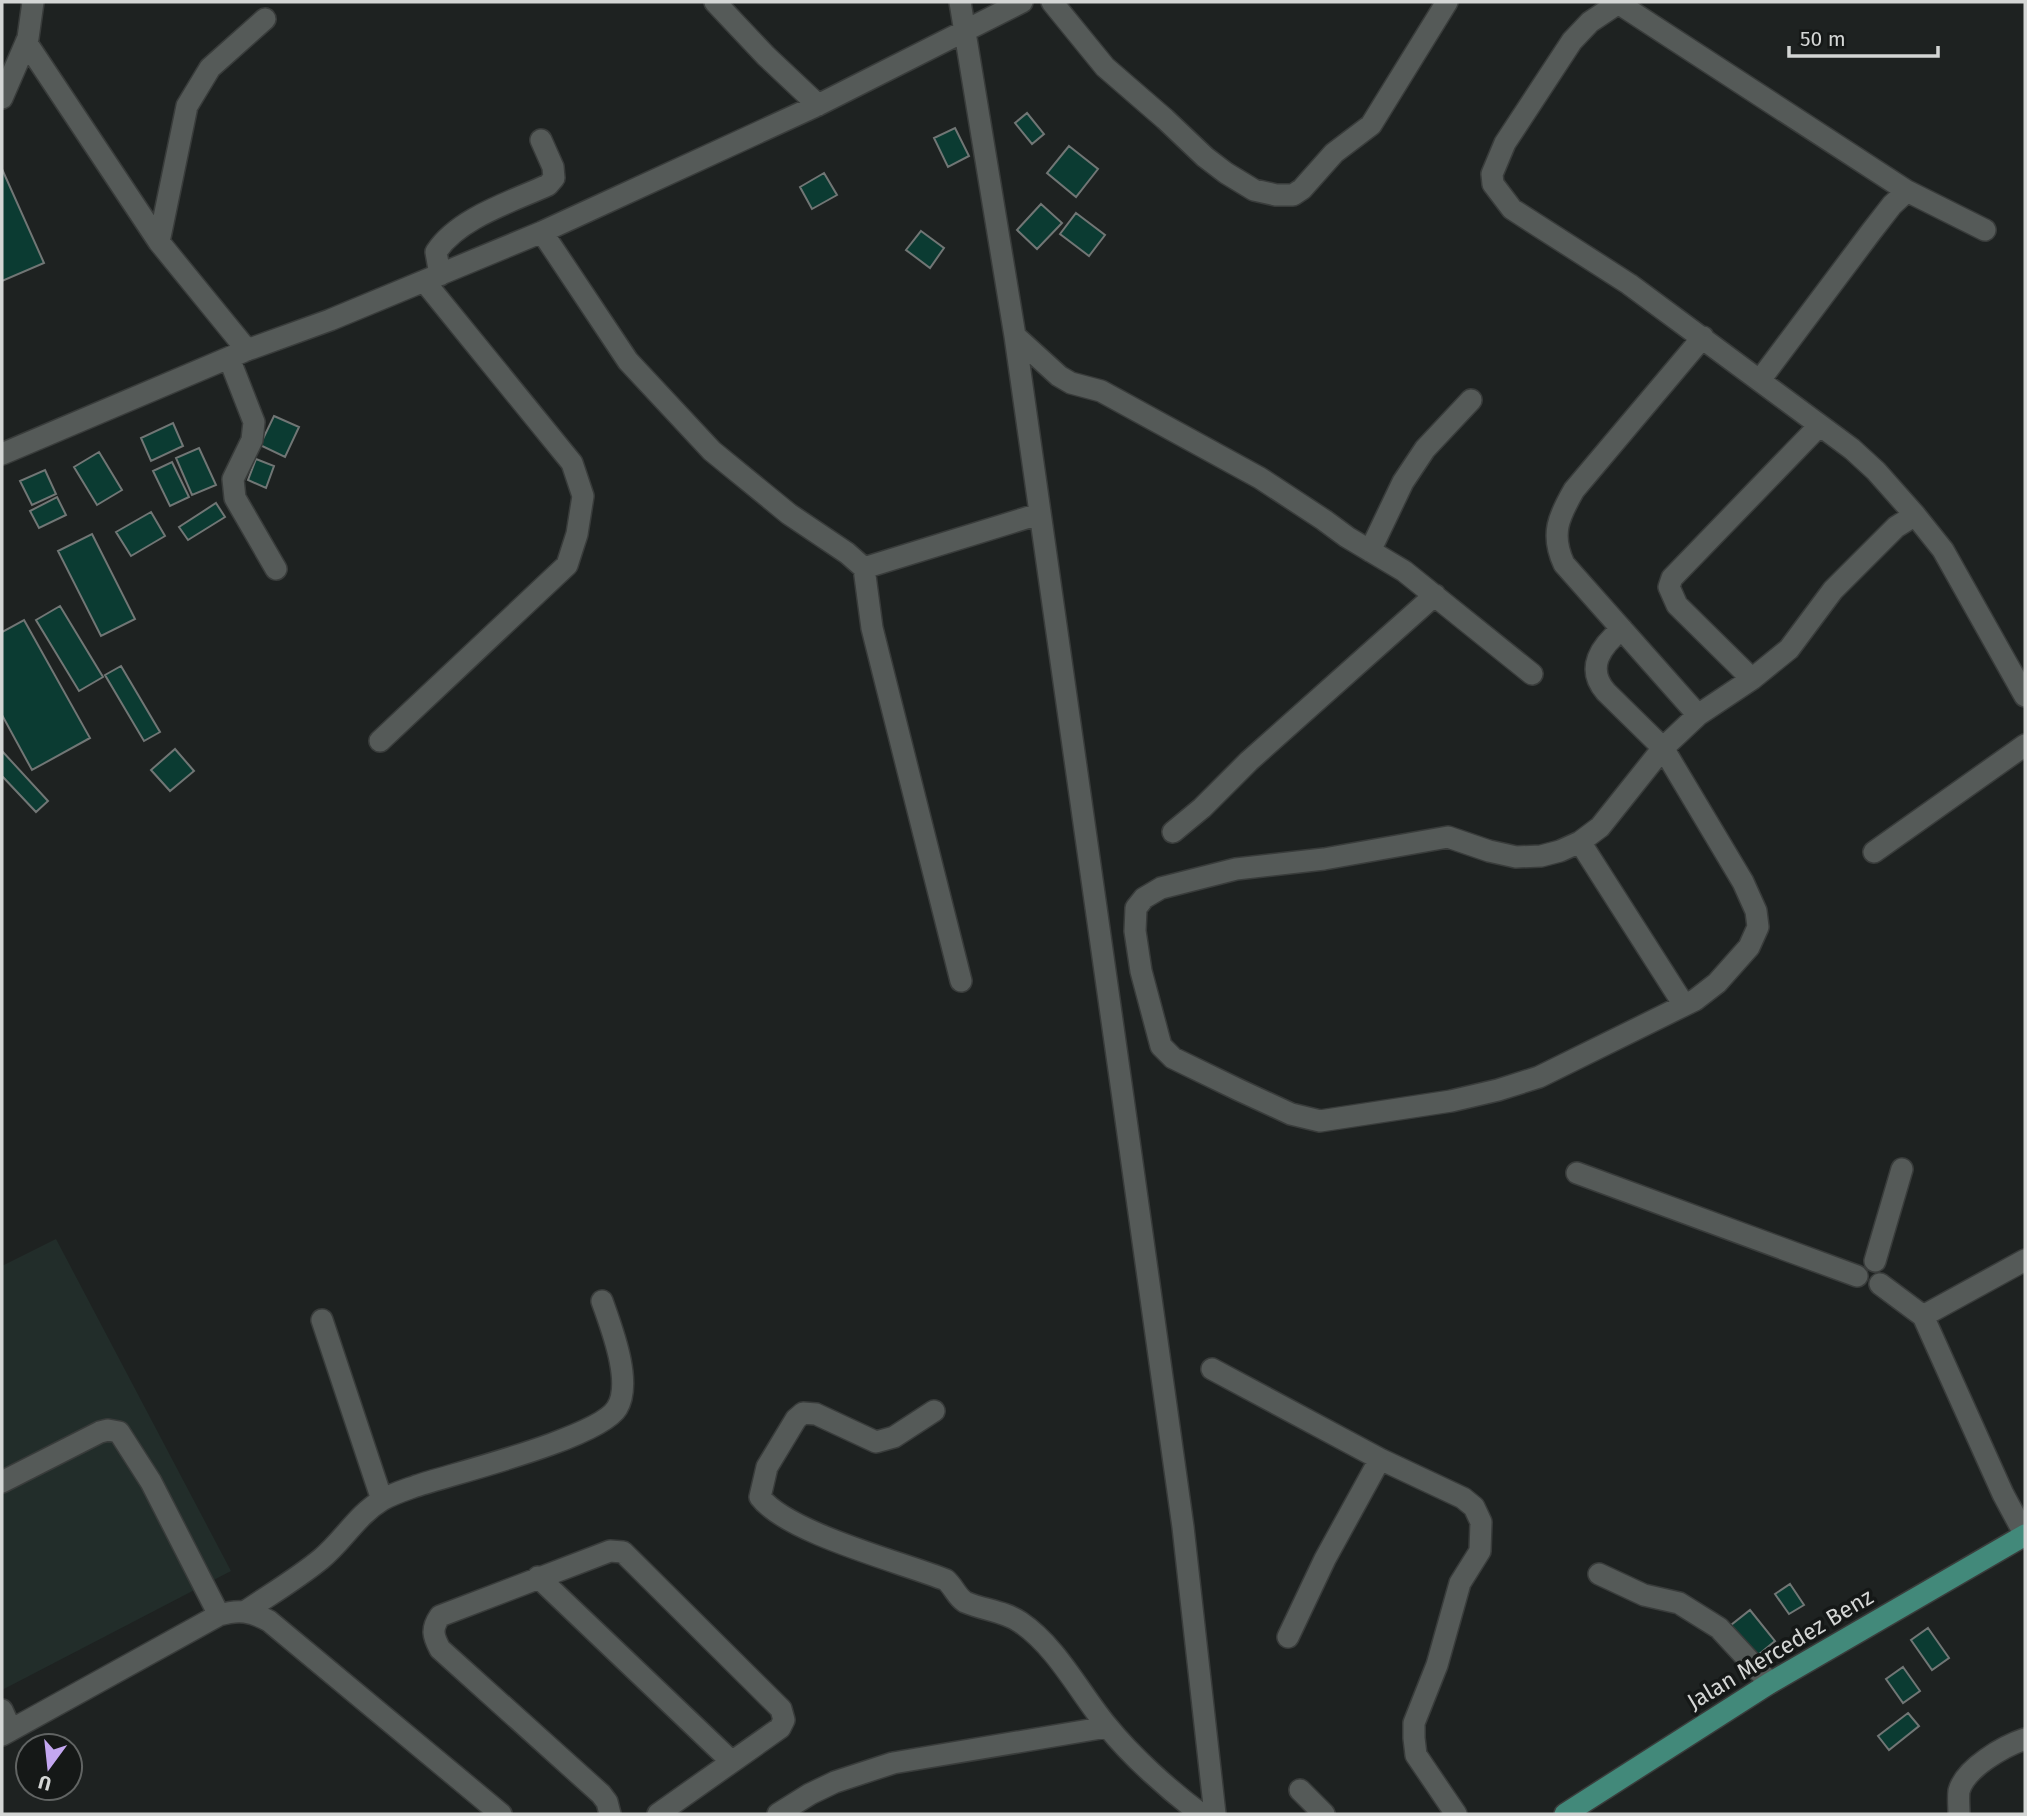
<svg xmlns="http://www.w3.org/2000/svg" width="2027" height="1816" font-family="'Fira Sans',sans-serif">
<rect width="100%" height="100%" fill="#1e2221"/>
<path fill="#222d2a" d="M56,1239L231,1571L2,1690V1266Z"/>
<path fill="#0b3b32" stroke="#717675" stroke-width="2" d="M1027,113L1044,134L1032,144L1015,123Z
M955,128L969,156L948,167L934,138Z
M1069,146L1098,169L1076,197L1047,173Z
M2,169L44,263L2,281Z
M824,173L837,195L812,209L800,187Z
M1041,204L1062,223L1037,249L1017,230Z
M1076,213L1105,235L1089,256L1060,234Z
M921,231L944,248L930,268L906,250Z
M274,416L299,427L285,457L260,445Z
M173,423L183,446L151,461L141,438Z
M199,448L216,485L192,495L176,458Z
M99,452L122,490L97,505L74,467Z
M256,459L274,466L266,488L248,480Z
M172,462L189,497L170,506L153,471Z
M45,470L56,494L32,505L20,481Z
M57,497L66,515L39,528L30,511Z
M216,503L225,517L188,540L179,527Z
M151,512L165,536L131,556L116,532Z
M92,534L135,619L101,636L58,551Z
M60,606L103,677L79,691L36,620Z
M24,620L90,738L32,770L2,715V632Z
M121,666L160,732L144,741L105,675Z
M175,749L194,771L170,791L151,770Z
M2,751L48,801L36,812L2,776Z
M1790,1584L1804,1605L1789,1614L1775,1594Z
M1750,1610L1775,1641L1752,1660L1726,1629Z
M1928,1628L1949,1658L1932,1670L1911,1640Z
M1903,1667L1920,1691L1903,1703L1886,1679Z
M1908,1713L1919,1726L1889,1750L1878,1736Z"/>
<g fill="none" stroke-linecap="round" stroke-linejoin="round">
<g stroke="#393c3b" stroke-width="24">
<path id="minor" d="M715,2L766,56L818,105
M960,2L1015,336L1123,1098L1183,1527L1215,1814
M1052,2L1105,67L1165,119L1205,157L1226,173L1254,190L1276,195H1293L1302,189L1334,153L1371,125L1447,2
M1620,2L1590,22L1572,41L1505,143L1492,174L1493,184L1512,209L1629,284L1852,449L1876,471L1915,515
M1618,3L1907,191
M26,42L159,242L247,350
M2,98L28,38L33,2
M542,232L628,361L712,451L789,514L847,553L864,568L872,628L961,981
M159,242L187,106L210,68L265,19
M440,275L436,252C458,218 511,202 548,185L554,178L553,167L541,140
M1015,336L1059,376L1071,383L1101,391L1260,478L1324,520L1347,537L1404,571L1532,674
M229,358L254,422L252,440L233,479L235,498L276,569
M1760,380L1871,232L1892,205L1907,191L1985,230
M2,454L247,350L330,320L542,232L818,105L1022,2
M1370,551L1403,482L1425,449L1471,400
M864,568L1039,514
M1622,629C1601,646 1585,668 1606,692L1663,748L1743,882L1756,911L1758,927L1749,947L1717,983L1695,1000L1539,1077L1498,1090L1451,1101L1320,1121L1291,1114L1239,1090L1173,1058L1161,1046L1141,971L1135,931L1136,908L1144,898L1161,888L1236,869L1324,859L1448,837L1489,851L1516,857L1541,856L1560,851L1580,842L1600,827L1663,748L1698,715L1752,679L1789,649L1833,590L1896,527L1915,515L1943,550L2025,696
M1752,679L1677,605L1669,587L1672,578L1819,426
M1698,715L1564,564C1550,534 1559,516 1574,490L1703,337
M380,741L567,565L577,534L583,496L572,463L424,281
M1173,832L1202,808L1249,761L1435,595
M1580,842L1684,1005
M1874,852L2025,745
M1577,1173L1857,1276
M1875,1261L1902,1169
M1880,1284L1923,1316L2003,1494L2025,1535
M1923,1316L2025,1260
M322,1320L382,1500
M1212,1369L1380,1459L1463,1498L1474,1507L1481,1522L1480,1551L1460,1583L1437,1665L1414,1723V1738L1416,1755L1456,1814
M934,1411L894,1437L876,1442L816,1414L803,1413L796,1419L767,1467L760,1497C787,1533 901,1562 946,1580C954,1587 956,1596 965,1602C983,1610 1004,1611 1020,1622C1057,1647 1079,1692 1107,1726C1131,1756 1170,1791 1201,1814
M2,1482L100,1432L108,1430L119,1432L151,1482L219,1615
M1599,1574L1644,1595L1679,1603L1719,1628L1770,1683
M538,1577L732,1762
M246,1611C271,1594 298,1578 321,1559C343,1541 357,1515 382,1500C392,1494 405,1490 416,1486C455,1473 599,1438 617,1408C633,1382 611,1327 602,1301
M1288,1637L1325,1559L1380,1459
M2,1710L11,1730
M2,1735L219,1615C239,1609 251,1611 269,1621L501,1814
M1300,1790L1324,1814
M610,1814L607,1802L601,1794L440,1649C433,1636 431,1629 440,1616L610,1551L623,1552L781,1709L784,1720L780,1728L658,1814
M778,1814L810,1794L835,1782L893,1763L1107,1727
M1959,1814C1959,1807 1958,1798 1959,1791C1965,1768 2004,1746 2025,1739"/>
</g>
<g stroke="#393c3b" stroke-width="24">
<path id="major" d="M1565,1814L1770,1683L2025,1535"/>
</g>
<use href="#minor" stroke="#555a58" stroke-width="21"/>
<use href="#major" stroke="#42897a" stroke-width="21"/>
</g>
<g text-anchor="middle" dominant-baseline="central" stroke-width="7" stroke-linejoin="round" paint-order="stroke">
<g font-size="23" fill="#d4d6d5" stroke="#151817">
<text transform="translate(1780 1649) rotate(-31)">Jalan Mercedez Benz</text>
</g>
</g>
<rect width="2027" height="1816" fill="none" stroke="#d4d6d5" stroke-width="7"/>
<g transform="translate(49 1767) rotate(195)"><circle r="33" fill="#151817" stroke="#616463" stroke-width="2"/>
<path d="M0-5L12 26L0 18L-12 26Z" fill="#c4a7f1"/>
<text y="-10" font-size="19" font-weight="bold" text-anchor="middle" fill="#d4d6d5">U</text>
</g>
<path d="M1789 46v10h149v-10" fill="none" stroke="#d4d6d5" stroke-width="3.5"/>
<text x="1800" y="46" font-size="21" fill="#d4d6d5" stroke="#151817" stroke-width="5" paint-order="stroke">50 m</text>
</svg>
